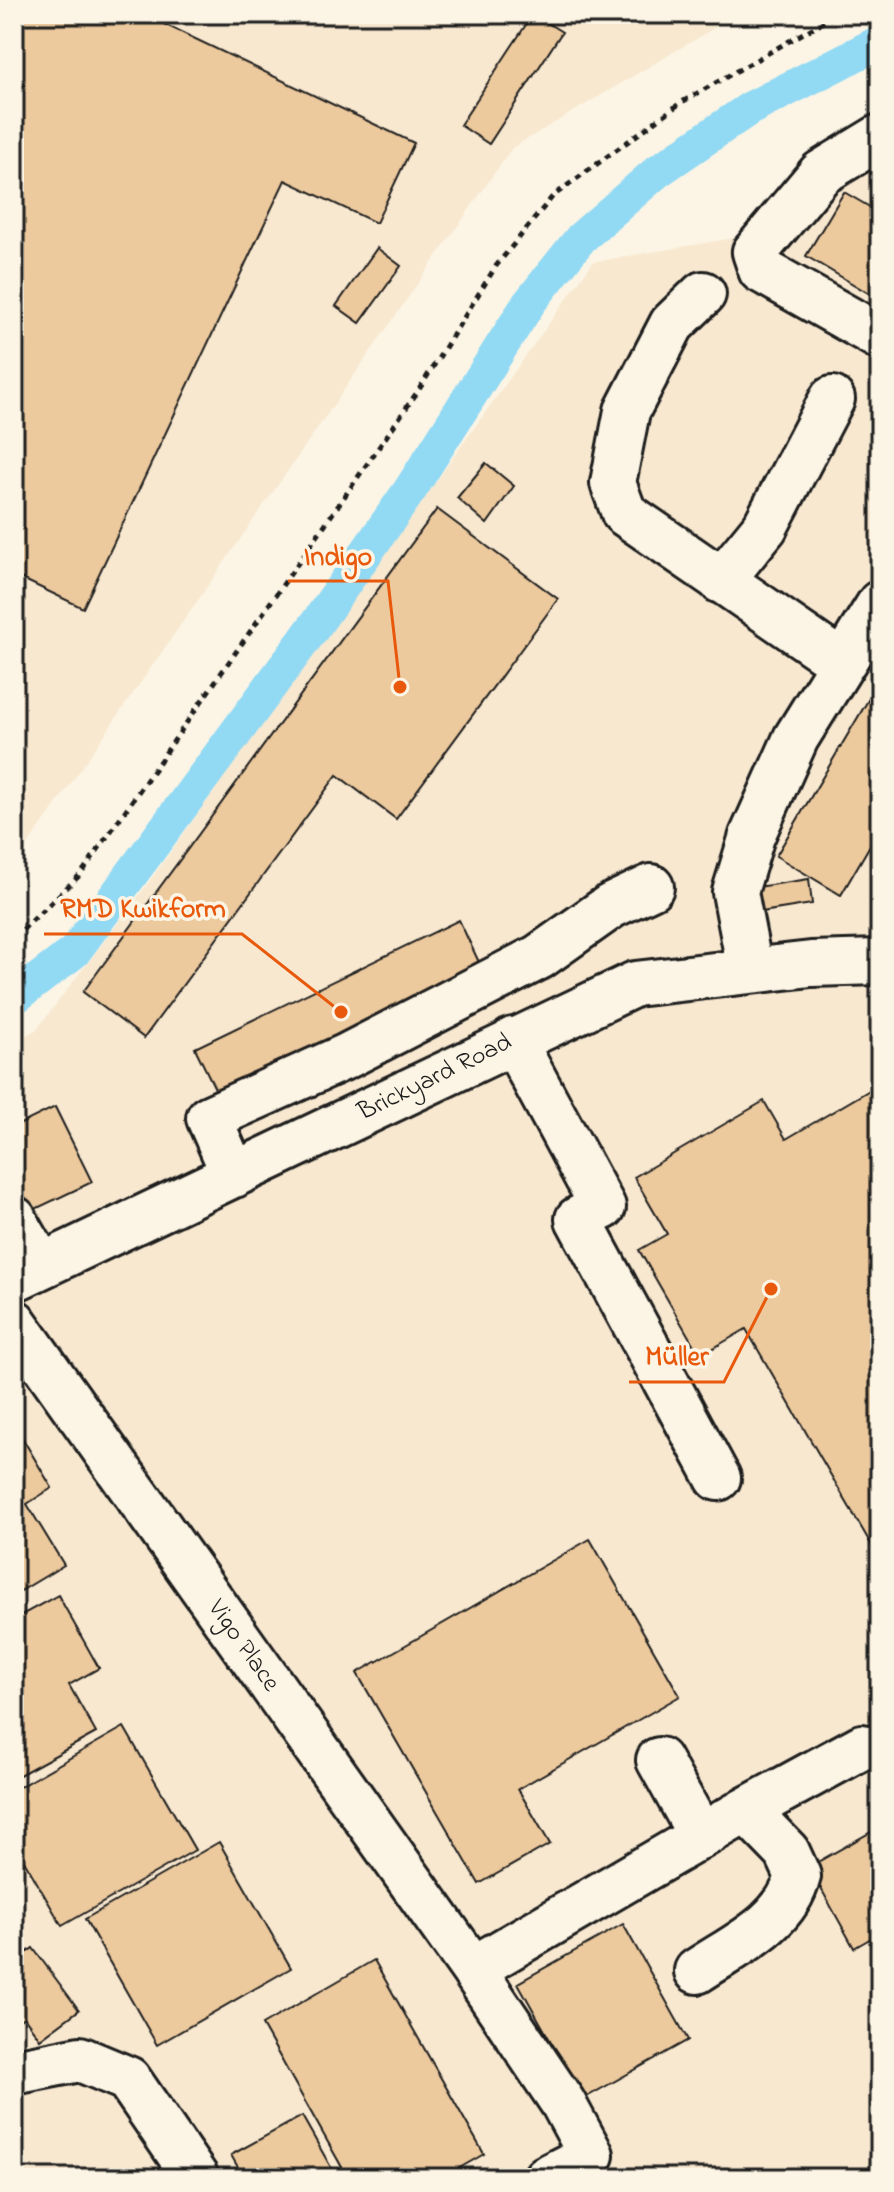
<svg xmlns="http://www.w3.org/2000/svg" width="894" height="2192" font-family="'Indie Flower',sans-serif">
<rect width="100%" height="100%" fill="#fcf5e5"/>
<filter id="ink" filterUnits="userSpaceOnUse"><feTurbulence type="fractalNoise" baseFrequency=".0125" numOctaves="2"/><feDisplacementMap in="SourceGraphic" scale="16" xChannelSelector="R" yChannelSelector="G"/><feConvolveMatrix kernelMatrix="1 2 1 2 8 2 1 2 1" color-interpolation-filters="sRGB"/></filter>
<g filter="url(#ink)">
<path fill="#f8e8d0" d="M14,14H738L512,148L14,865Z
M880,161V2178H14V1042L37,1029L143,890L593,262L746,236Z"/>
<g fill="none" stroke-linecap="round" stroke-linejoin="round">
<path stroke="#92d9f4" stroke-width="34" d="M14,998L74,952L314,627L410,490L529,303L581,238L658,171L749,109L880,42"/>
</g>
<path fill="#edca9e" stroke="#1c1c1c" stroke-width="2" d="M14,14H143L414,143L376,223L285,180L83,608L14,575Z
M533,14L562,32L489,144L460,125Z
M844,192L880,213V300L806,256Z
M377,248L401,266L360,323L336,306Z
M486,463L514,486L487,524L457,498Z
M437,509L558,599L396,819L337,775L144,1038L83,992Z
M880,680V828L841,895L776,856Z
M809,879L812,904L749,914L745,889Z
M459,920L486,977L223,1105L195,1048Z
M880,1084V1542L872,1546L746,1329L700,1356L639,1250L667,1234L634,1177L764,1101L786,1139Z
M55,1107L92,1182L27,1213L14,1186V1127Z
M14,1424L52,1488L27,1504L64,1565L14,1595Z
M590,1539L680,1696L518,1789L550,1844L479,1884L357,1673Z
M58,1595L99,1668L69,1685L96,1733L14,1778V1619Z
M124,1727L195,1850L62,1926L14,1843V1790Z
M880,1827V1933L854,1948L809,1867Z
M219,1842L291,1968L157,2045L85,1919Z
M623,1924L688,2040L583,2099L518,1983Z
M33,1948L79,2010L40,2039L24,2017L14,2024V1962Z
M374,1960L484,2154L442,2178H348L262,2025Z
M302,2116L337,2178H244L231,2155Z"/>
<g fill="none" stroke-linecap="round" stroke-linejoin="round">
<g stroke="#1c1c1c" stroke-width="50">
<path id="minor" d="M880,137L821,173L755,252L761,270L880,337
M703,294L672,324L627,411L613,483L624,513L842,663
M721,581L765,527L832,399
M750,970L735,892L752,836L796,738L880,603
M513,1040L603,1207L578,1219L718,1478
M234,1175L209,1118L347,1056L539,957L611,906L651,887
M14,1219L41,1266
M14,1279L635,984L811,964L880,962
M14,1322L473,1969L563,2103L591,2155L546,2178
M659,1760L701,1836
M746,1810L862,1747
M473,1969L746,1810L787,1852L798,1876C786,1924 734,1946 697,1971
M14,2072L80,2059L128,2079L196,2178"/>
</g>
<path stroke="#1c1c1c" stroke-width="5" stroke-dasharray="6 6" stroke-linecap="butt" d="M14,938L81,874L418,391L496,266L553,196L682,102L837,14"/>
<use href="#minor" stroke="#fcf5e5" stroke-width="44"/>
</g>
</g>
<g text-anchor="middle" dominant-baseline="central" stroke-width="7" stroke-linejoin="round" paint-order="stroke">
<g font-size="26" fill="#1c1c1c" stroke="#fcf5e5">
<text transform="translate(435 1078) rotate(-26)">Brickyard Road</text>
<text transform="translate(243 1646) rotate(55)">Vigo Place</text>
</g>
</g>
<path fill="none" stroke="#e8590c" stroke-width="3" d="M400 687L388 581H288M341 1012L242 934H44M771 1289L724 1382H629"/>
<g fill="#e8590c" stroke="#fcf5e5" stroke-width="3">
<circle cx="400" cy="687" r="8"/>
<circle cx="341" cy="1012" r="8"/>
<circle cx="771" cy="1289" r="8"/>
</g>
<g font-size="28" text-anchor="middle" font-weight="bold" fill="#e8590c" stroke="#fcf5e5" stroke-width="7" stroke-linejoin="round" paint-order="stroke">
<text x="338" y="565">Indigo</text>
<text x="143" y="917">RMD Kwikform</text>
<text x="677" y="1365">Müller</text>
</g>
<rect width="894" height="2192" fill="none" stroke="#fcf5e5" stroke-width="48"/>
<rect x="24" y="24" width="846" height="2144" fill="none" stroke="#1c1c1c" stroke-width="3" filter="url(#ink)"/>
</svg>
